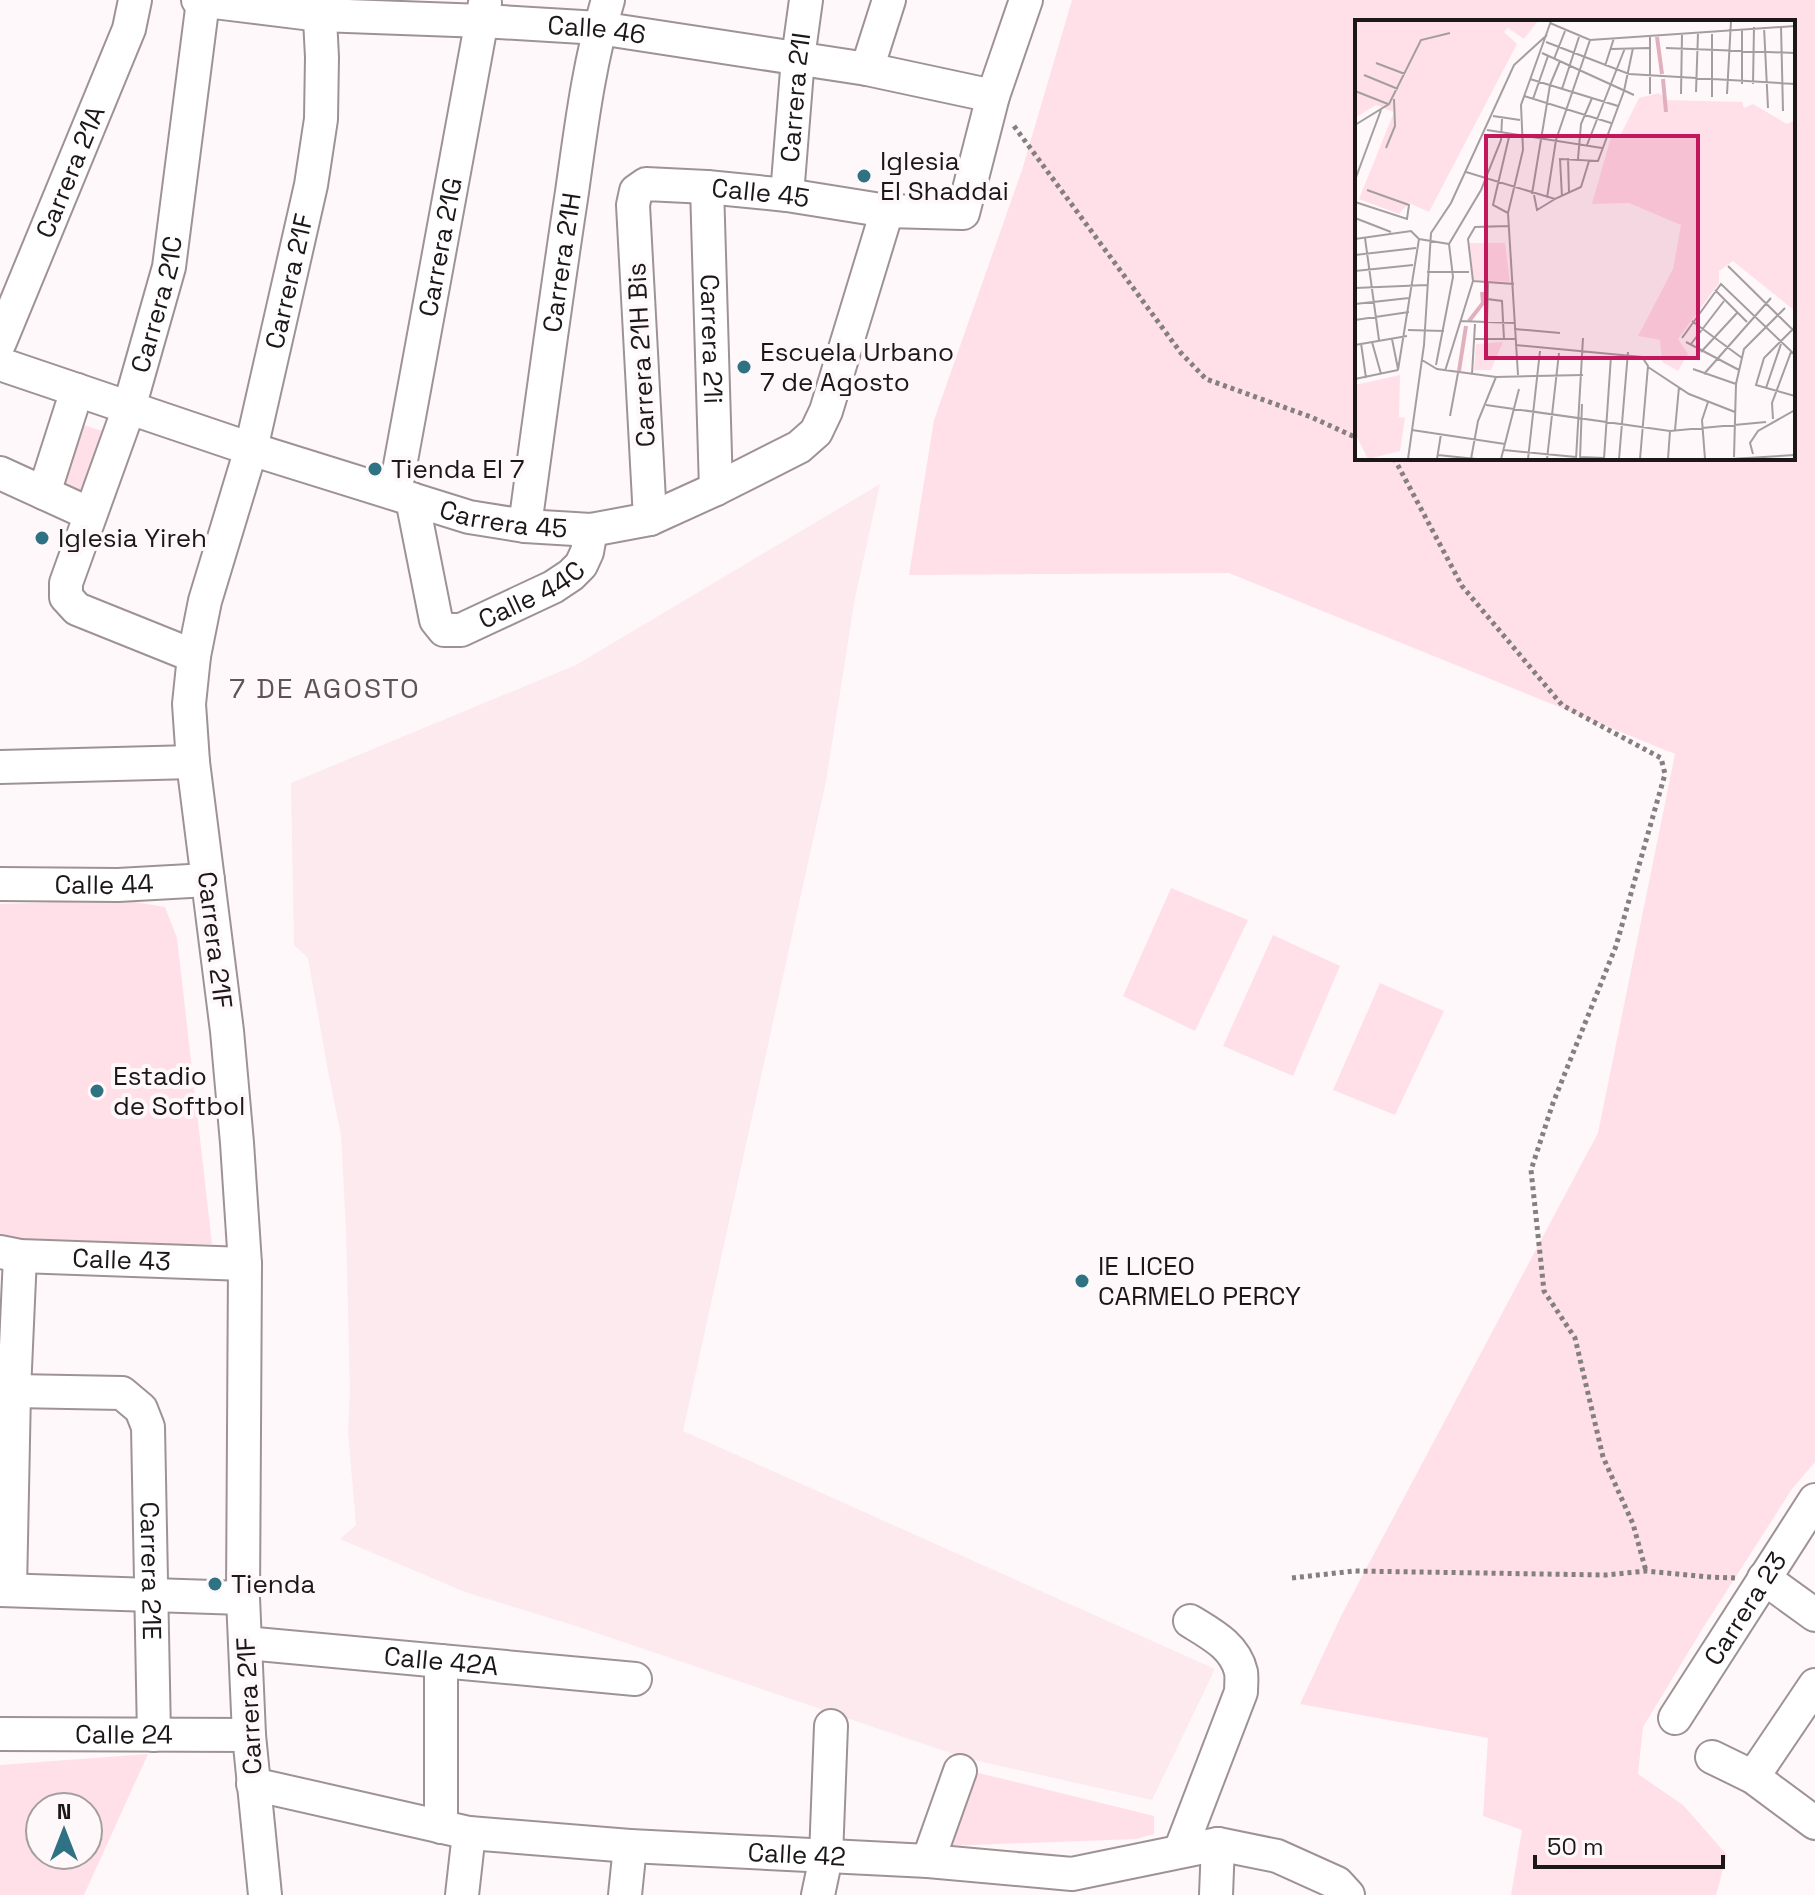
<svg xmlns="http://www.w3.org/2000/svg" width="1815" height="1895" font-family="'Space Grotesk',sans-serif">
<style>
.built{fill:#fceaef}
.green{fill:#ffe0e8;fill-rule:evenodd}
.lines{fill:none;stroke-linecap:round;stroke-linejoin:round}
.minor-casing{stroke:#9f9295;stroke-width:36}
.path{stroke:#847f81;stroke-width:5;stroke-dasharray:4 4;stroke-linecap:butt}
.minor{stroke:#fff;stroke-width:32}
.poi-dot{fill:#2f7284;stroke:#fef8fa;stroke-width:3}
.labels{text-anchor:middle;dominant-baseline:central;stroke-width:8;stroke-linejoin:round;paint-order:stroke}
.street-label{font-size:26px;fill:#1c1719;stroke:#fef8fa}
.poi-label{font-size:26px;fill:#1c1719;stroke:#fef8fa;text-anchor:start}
.neighbourhood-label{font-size:28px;letter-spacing:2px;fill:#5e5356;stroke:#fef8fa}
.inset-river{fill:none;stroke:#e0b1bd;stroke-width:4}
.inset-road{fill:none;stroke:#a49ea0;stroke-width:2}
.view{fill:#c2185b;fill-opacity:0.15;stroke:#c2185b;stroke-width:4}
.inset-edge{fill:none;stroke:#1c1719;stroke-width:4}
</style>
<rect width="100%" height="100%" fill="#fef8fa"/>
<!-- built -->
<path class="built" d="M880 484 855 598 826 781 683 1431 1215 1669 1152 1800 965 1758 573 1625 465 1592 340 1539 356 1525 348 1432 350 1391 346 1230 341 1135 328 1071 308 958 294 945 291 783 576 665Z"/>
<!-- green -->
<path class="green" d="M1072 0H1815V1462L1792 1489 1703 1628 1643 1727 1638 1774 1683 1805 1727 1855 1716 1895H1511L1522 1830 1483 1816 1488 1738 1300 1704 1342 1614 1598 1133 1675 754 1229 573 909 575 934 420 1022 170ZM1357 22H1793V458H1357Z
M76 423 110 433 80 507 52 496Z
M1171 888 1248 920 1195 1031 1123 996Z
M123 900 165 907 177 938 212 1244 12 1249 0 1247V904Z
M1273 935 1340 966 1293 1076 1223 1046Z
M1380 983 1444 1011 1395 1115 1333 1090Z
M148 1754 84 1895H0V1765ZM40 1807H88V1855H40Z
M975 1772 1154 1816V1834L1136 1839 945 1846Z"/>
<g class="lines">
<defs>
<g id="minor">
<path id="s1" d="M198 0 320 15 483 21 599 28 867 69 993 96"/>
<path d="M867 69 889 0"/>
<path id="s2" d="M707 187 716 489"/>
<path id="s3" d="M787 195 798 58 806 0"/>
<path id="s4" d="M0 342 129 29 135 0"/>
<path id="s5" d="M0 364 251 449 469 517 525 526 591 530 650 519 716 489 799 447 816 432 826 411 887 211"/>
<path d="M0 473 90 514"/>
<path d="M44 493 77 390"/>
<path id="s6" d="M395 493 485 3"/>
<path id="s7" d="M412 499 436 620 444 630H461L553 587 571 575 581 565 587 552 591 530"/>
<path id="s8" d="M650 519 633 205 636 191 646 184 707 187 787 195 887 211 963 213 993 96 1026 0"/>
<path id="s9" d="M525 526C540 415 555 303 572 192 581 128 589 62 608 0"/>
<path id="s10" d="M194 656 77 609 66 597V583L129 408 169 267 203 1"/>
<path d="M0 767 193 762"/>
<path id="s11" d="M0 884 118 885 208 880"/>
<path id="s12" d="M0 1252 20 1256 245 1264"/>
<path id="s13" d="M14 1391 122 1393 141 1409 148 1427 154 1735"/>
<path d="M1764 1578 1815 1615"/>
<path d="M0 1590 243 1598"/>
<path d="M10 1590 14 1391 20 1256"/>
<path id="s14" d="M246 1643 635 1679"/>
<path d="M441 1661V1827"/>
<path id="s15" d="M1675 1718 1815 1500"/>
<path id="s16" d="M0 1734 249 1735"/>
<path d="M1712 1757 1753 1777 1815 1823"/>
<path d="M1753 1777 1815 1685"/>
<path id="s17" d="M253 1784 469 1833 630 1846 928 1861 1072 1874 1218 1844 1277 1856 1337 1883 1348 1895"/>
<path d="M1180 1851 1241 1692C1241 1686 1242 1678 1241 1672 1235 1646 1211 1634 1190 1621"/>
<path d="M928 1861 960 1771"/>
<path id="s18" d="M265 1895 249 1735 243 1598 245 1264 237 1143 227 1031 193 762 189 704 194 656 205 601 251 449 311 185 321 119 322 57 319 0"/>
<path d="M462 1895 469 1833"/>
<path d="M625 1895 630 1846"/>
<path d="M818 1895 826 1857 831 1726"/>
<path d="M1216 1895 1218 1844"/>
</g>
</defs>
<!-- minor casing -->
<use href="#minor" class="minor-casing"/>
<!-- path -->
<path class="path" d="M1014 126 1181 353 1206 379 1311 417 1357 438
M1394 458 1462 586 1562 705 1661 758 1665 774 1616 946 1553 1103 1531 1170 1544 1291 1575 1338 1603 1457 1633 1524 1646 1571
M1292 1578 1354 1571 1606 1575 1646 1571 1709 1577 1735 1578"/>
<!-- minor -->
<use href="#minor" class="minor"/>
</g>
<!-- markers -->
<g class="poi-dot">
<circle cx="864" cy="176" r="8"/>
<circle cx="744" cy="367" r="8"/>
<circle cx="375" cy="469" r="8"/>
<circle cx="42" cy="538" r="8"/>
<circle cx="97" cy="1091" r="8"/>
<circle cx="1082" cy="1281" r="8"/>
<circle cx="215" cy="1584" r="8"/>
</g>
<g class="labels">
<!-- street labels -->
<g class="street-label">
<text stroke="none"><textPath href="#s1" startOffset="400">Calle 46</textPath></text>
<text stroke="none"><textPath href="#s3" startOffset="98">Carrera 21I</textPath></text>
<text stroke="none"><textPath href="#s4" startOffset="184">Carrera 21A</textPath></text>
<text stroke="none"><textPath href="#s8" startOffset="456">Calle 45</textPath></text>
<text stroke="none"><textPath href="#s6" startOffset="250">Carrera 21G</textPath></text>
<text stroke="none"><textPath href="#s9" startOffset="266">Carrera 21H</textPath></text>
<text stroke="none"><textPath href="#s18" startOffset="1630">Carrera 21F</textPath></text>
<text stroke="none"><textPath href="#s10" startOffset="450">Carrera 21C</textPath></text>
<text stroke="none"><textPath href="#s2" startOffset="152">Carrera 21i</textPath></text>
<text transform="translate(641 355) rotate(-93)">Carrera 21H Bis</text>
<text stroke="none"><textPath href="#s5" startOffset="528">Carrera 45</textPath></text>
<text stroke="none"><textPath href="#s7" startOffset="232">Calle 44C</textPath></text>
<text stroke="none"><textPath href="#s11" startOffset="104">Calle 44</textPath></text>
<text transform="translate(215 940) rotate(83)">Carrera 21F</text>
<text stroke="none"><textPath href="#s12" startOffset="122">Calle 43</textPath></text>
<text stroke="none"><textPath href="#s13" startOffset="296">Carrera 21E</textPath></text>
<text stroke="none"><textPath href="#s15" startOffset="130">Carrera 23</textPath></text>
<text stroke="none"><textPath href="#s14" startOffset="196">Calle 42A</textPath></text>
<text transform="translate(249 1706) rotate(-93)">Carrera 21F</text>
<text stroke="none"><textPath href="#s16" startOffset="124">Calle 24</textPath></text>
<text stroke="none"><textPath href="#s17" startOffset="550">Calle 42</textPath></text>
</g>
<!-- poi labels -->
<g class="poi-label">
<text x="880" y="161">Iglesia<tspan x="880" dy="30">El Shaddai</tspan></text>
<text x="760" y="352">Escuela Urbano<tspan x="760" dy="30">7 de Agosto</tspan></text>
<text x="391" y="469">Tienda El 7</text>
<text x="58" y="538">Iglesia Yireh</text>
<text x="113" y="1076">Estadio<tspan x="113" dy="30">de Softbol</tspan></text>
<text x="1098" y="1266">IE LICEO<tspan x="1098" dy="30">CARMELO PERCY</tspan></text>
<text x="231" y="1584">Tienda</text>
</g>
<!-- neighbourhood labels -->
<g class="neighbourhood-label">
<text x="325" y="688">7 DE AGOSTO</text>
</g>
</g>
<!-- overview -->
<g transform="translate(1355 20)">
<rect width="440" height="440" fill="#fef8fa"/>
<path d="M0 1H183L169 19 153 8 149 12 162 24 74 192 54 183 44 194 4 179 39 92 21 85 0 98ZM304 73 312 80 387 82 389 88 398 84 432 104 440 100V291L378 241 364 251V263L323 319 333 334 323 351 307 342 305 320 283 316 318 249 326 205 274 183 237 184 256 117 265 116 284 78ZM114 223H150L155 262 117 260ZM148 322 136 350H119L121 324ZM45 355 44 397 50 398 45 431 13 439 0 413V365Z" fill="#ffe0e8"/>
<path class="inset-river" d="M302 17 307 54M308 59 311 92M114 301 128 283 127 272M104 351 111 306"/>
<path class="inset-road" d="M195 3 235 20 440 6M426 6 428 91M409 7 413 88M295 16V74M191 22 274 54 440 64M311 28 440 33M256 29 294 28M187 33 279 75M199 39 210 11M21 43 50 54M250 46 259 18M9 55 43 69M175 59 263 86M387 64V9M398 64 399 7M207 69 224 17M0 71 33 84M341 72 343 13M326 74 327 14M372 74 376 1M169 76 256 103M357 77V14M178 79 193 36M138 96 165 100M0 105 34 84 66 20 95 13M132 110 247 128M232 125 270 28M31 128 40 106 39 79M213 138 214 173M223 139 226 104 237 78M111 152 200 179 226 167 234 141M0 160 26 90M177 174 195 65 205 41M179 175 182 190 200 179M207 177 205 139 243 141 269 71 278 28M192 178 201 120 235 20M0 182 52 199 54 185 12 170M153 193 138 185 154 117M0 198 36 212M10 218 24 320M0 219 56 211 64 219 94 224M0 235 61 228M373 246 440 312M0 251 58 245M72 252H114M118 261 159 264M0 268 72 265M360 270 392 302M132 279 147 281 149 319M0 284 54 278M0 300 54 292M105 301 159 303M337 301 387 338M132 302 133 263M440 307 409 338 401 365 440 376M159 309 205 313M53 310 89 311M327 318 366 264 440 335M37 319 43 349M120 319H160M17 322 26 354M331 322 384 350M6 323 11 358M336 324 369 281M0 325 52 316M160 325 287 337 293 346 285 439M346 332 382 293M67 340 82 349 141 357 228 355M81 345 98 257 94 224 126 170 146 120 147 99M293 347 334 374 380 392M338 349 381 364M43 350 64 219M90 351 118 261 113 219 120 207 153 206M117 354 120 304M349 354 416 278M163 355 153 193 168 130 166 85 196 1M0 359 43 350M411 368 426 324M131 385 315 411 411 402M95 396 103 353M418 399 417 383 436 332M57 410 150 424M320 410 324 367M149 430 221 437M398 434 395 423 403 411 440 390M83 435 121 439M225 437 249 438M379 437 381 364 389 329 430 288M53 439 69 325 76 213 96 183 159 45 192 15M82 439 86 414M116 439 123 401 141 357M146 439 164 369M173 439 185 331M192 439 204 333M221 439 228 318M225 439 227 384M249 439 256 336M264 439 273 332M313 439 315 411M350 439 347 400 353 382M376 439 440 435"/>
<path class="view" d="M131 116H343V338H131Z"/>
<rect width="440" height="440" class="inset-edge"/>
</g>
<!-- north arrow -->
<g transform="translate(64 1831)"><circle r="38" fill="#fef8fa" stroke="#a49ea0" stroke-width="2"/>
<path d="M0-6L14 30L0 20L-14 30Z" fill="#2f7284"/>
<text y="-12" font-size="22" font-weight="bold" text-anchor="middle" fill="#1c1719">N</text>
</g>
<!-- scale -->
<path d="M1535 1855v12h188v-12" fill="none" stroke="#1c1719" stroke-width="4"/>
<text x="1547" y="1855" font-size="24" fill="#1c1719" stroke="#fef8fa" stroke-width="6" paint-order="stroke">50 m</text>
</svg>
